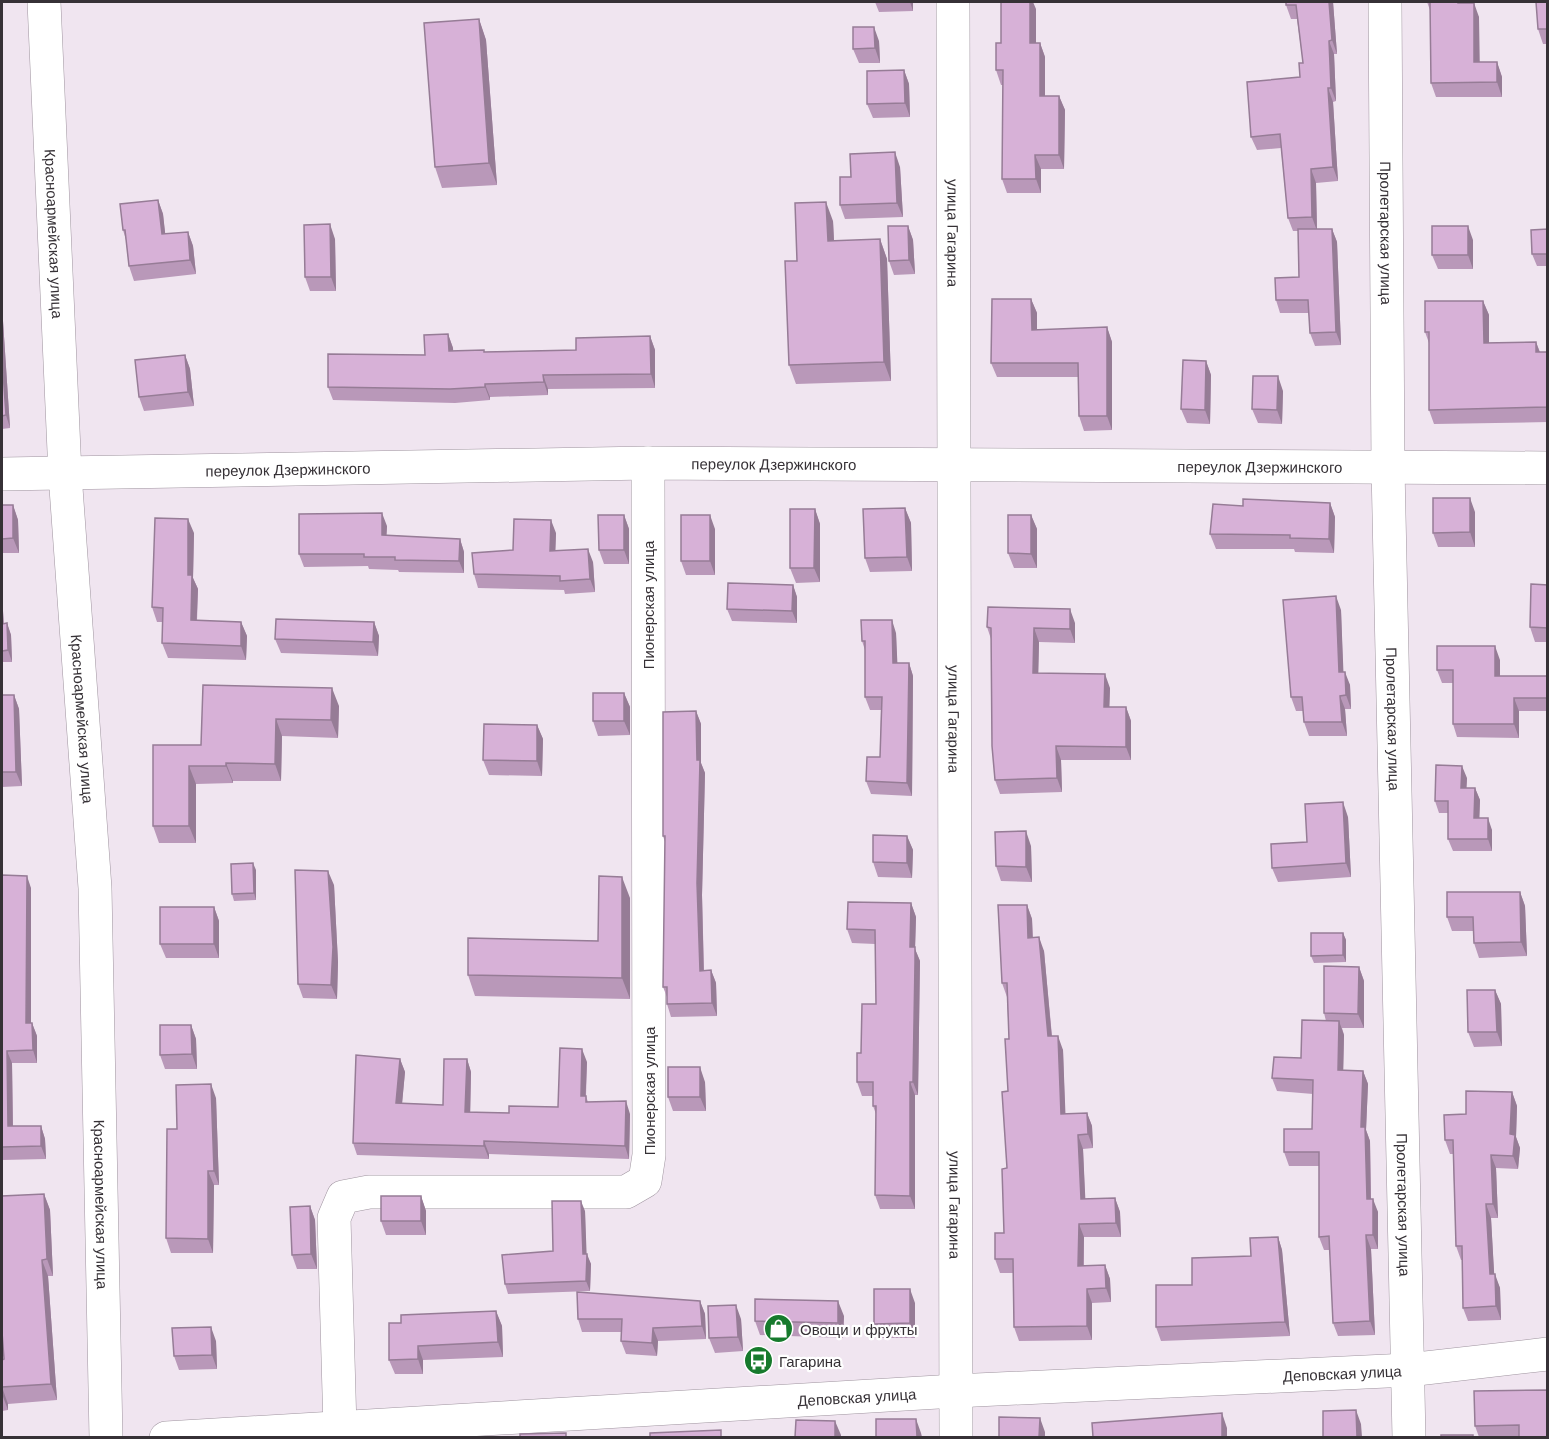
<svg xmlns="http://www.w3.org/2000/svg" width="1549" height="1439" font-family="Helvetica,sans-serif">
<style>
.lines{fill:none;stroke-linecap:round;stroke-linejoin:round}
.minor-casing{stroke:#9f949f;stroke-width:34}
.major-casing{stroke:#9f949f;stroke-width:34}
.minor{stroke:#fff;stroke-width:33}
.major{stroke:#fff;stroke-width:33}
.wall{fill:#b998b9}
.shaded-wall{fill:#967c96}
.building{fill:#d7b1d7;stroke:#967c96;stroke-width:1.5}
.labels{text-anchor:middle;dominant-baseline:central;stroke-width:4.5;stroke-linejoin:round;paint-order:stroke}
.street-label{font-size:15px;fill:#363136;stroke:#fff}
.poi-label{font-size:15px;fill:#363136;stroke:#fff;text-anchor:start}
</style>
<rect width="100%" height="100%" fill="#f0e5f0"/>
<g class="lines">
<defs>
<g id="minor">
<path id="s1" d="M44 2 65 474 95 888 106 1438"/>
<path id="s2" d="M953 2 956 1438"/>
<path id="s3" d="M1385 2 1388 468 1409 1438"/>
<path id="s4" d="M2 474 648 463 1548 468"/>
<path d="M340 1428 334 1218 343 1197 369 1192H626L645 1181 649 1155 648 463"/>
</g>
<g id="major">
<path id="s5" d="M166 1438 955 1391 1408 1370 1548 1354"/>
</g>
</defs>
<!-- minor casing -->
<use href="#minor" class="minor-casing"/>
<!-- major casing -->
<use href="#major" class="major-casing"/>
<!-- minor -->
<use href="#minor" class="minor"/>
<!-- major -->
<use href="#major" class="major"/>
</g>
<!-- wall -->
<path class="wall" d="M875 2H913V11L879 12Z
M1286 2H1333L1337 54H1334L1336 101 1333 102 1338 181 1316 183 1317 229H1332L1337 242 1341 345 1315 346 1310 333 1309 313H1280L1276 300 1299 277 1298 231H1293L1288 218 1281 148 1257 150 1251 137 1300 77 1303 63 1297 19H1291L1286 5Z
M1427 2H1463V3L1479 17V62H1497L1502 77V97H1436L1431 83 1430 10Z
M1548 2V44H1543L1538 29Z
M1036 9V43H1040L1045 57V96H1059L1065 110 1064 169H1041V193H1007L1002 179 1003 85H1001L996 70 1001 43Z
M479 19 486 40 497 185 442 188 435 167Z
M879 41 880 63H859L853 49Z
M904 70 909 84 910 117 873 118 867 104Z
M900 167 903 217 845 219 840 205 851 177Z
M158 200 163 214 165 234 188 232 193 246 196 274 134 281 129 266 126 240 123 230Z
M833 221 834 241 880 239 887 259 891 381 796 384 789 365 797 261Z
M908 226 913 240 915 274 894 275 889 261Z
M1548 229V266H1537L1532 254Z
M335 239 336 291H310L305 277Z
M1473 240V269H1438L1432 255Z
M1031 299 1037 313V330L1107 327 1112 342V430L1084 431 1079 416 1078 377H997L991 363Z
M1483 301 1489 315V343L1536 342 1540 352H1548V422L1434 424 1429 410V343L1425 332Z
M2 318 3 321 10 428 2 429Z
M448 334 453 348V351L485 352 576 350 650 336 655 350V388L548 389V395L490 397V400L455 403 333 400 328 387 425 355Z
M185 355 190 369 194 406 144 411 139 397Z
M1206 361 1211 375 1210 424 1187 423 1181 409Z
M1283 391 1282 424 1258 423 1252 409Z
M1330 503 1335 517 1334 553 1295 552 1294 549H1216L1210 534 1243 506Z
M2 505H13L18 520 19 553H2Z
M905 508 911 523 912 571 870 572 865 558Z
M815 509 820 524V582L796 583 790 568Z
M1475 512V547H1438L1433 533Z
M624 515 629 529V564H604L599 550Z
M1031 515 1037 529V568H1014L1008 553Z
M387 526 386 535 460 539 464 552V573L399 572 398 570 369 569 368 566 304 567 299 554Z
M715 529V575H686L681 561Z
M194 533 193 578 198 589 197 621 241 622 247 636 246 660 168 658 162 643 163 622H157L152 607Z
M556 533 555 551 593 562 595 592 565 594 564 590 478 588 474 574 513 550Z
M793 585 797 597V623L732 621 727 609Z
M1548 585V642H1535L1530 627Z
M2 606 3 611 4 624 7 623 11 635 12 662H2Z
M1341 610 1343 672 1350 685 1351 709H1345L1347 736H1309L1304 722V711H1296L1291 697Z
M374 622 379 636 378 656 281 653 275 639Z
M1075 623V643L1039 642 1038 673 1110 688 1109 707H1126L1131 721V760H1061L1062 792 1000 794 995 780 991 639 987 627Z
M896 633 897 663H909L913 676 912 796 871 794 866 781 880 757 881 710H870L865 697V650L862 641Z
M1500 660V676H1548V711H1519V738L1457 737 1453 724V683H1442L1437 670Z
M203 685 339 706 338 738 282 736 281 781H233V783L196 784V843H159L153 826 201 745Z
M624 693 630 707V735L598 736 593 721Z
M2 695H14L19 709 22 786 2 787Z
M696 711 701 724V763L705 773 702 895 704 970H711L716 983 717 1016 671 1017 667 1004V997L663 987 665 842 663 836Z
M537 725 543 739 542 776 489 775 483 760Z
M1467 778 1466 788H1475L1480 800 1479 818 1492 830V851H1453L1448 839V813H1439L1435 801Z
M1348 817 1351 877 1278 882 1272 868 1307 842Z
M907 836 913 850 912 878 878 877 873 862Z
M1031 846 1032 882 1001 881 996 866Z
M256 870V900L234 901 232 894Z
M2 875 31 888V1023H32L37 1036V1063H12L13 1126H41L45 1139 46 1159 2 1160Z
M334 885 338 962 337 999 303 998 298 984Z
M1520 892 1525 906 1527 956 1479 958 1474 943 1473 931H1452L1447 917Z
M630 898V999L475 996 468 975 598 941Z
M911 903 916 917 915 949 920 961 918 1095H915V1209H880L875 1195 876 1114 873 1106V1096H862L857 1082 861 1053 876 1004 875 944 852 943 847 929Z
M1027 905 1032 919 1033 937 1044 951 1052 1036 1063 1050 1065 1114 1087 1113 1092 1126 1093 1148 1083 1149 1085 1199 1115 1198 1120 1212 1121 1237H1084V1266L1105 1265 1110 1279 1111 1302 1092 1303V1340L1019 1341 1014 1327 1013 1273H1000L995 1259 1004 1233 1007 1168 1009 1039 1007 997 1002 983Z
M214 907 219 921V958H166L160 944Z
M1343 933 1346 940V962L1314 963 1311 956Z
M1359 967 1364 981V1028H1342L1344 1035 1343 1070 1363 1071 1368 1084 1366 1130 1370 1141 1371 1199 1378 1212V1249H1371L1375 1335 1338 1336 1333 1323 1330 1250H1324L1319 1237V1166H1289L1284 1152 1312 1129 1313 1094 1277 1091 1272 1078 1301 1058 1326 1021 1324 1013Z
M1495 990 1501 1004 1502 1046 1474 1047 1468 1032Z
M191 1025 196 1039 197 1069H165L160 1055Z
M400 1059 405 1072 402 1103 443 1105 467 1059 471 1072 470 1112 509 1113 558 1107 587 1062 586 1096 588 1102 630 1114 629 1159 489 1154V1159L357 1155 353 1143Z
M705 1082 706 1111H673L668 1097Z
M1512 1092 1517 1106 1516 1137 1520 1148 1518 1169 1496 1168 1498 1218H1491L1494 1274 1500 1288 1501 1320 1468 1321 1463 1308 1462 1260H1461L1456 1246 1453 1154H1450L1445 1140 1466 1114Z
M216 1098 219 1185H214L213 1253H171L166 1238Z
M44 1194 50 1210 53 1276H48L57 1400 8 1404V1410L2 1411V1360L4 1359Z
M421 1196 426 1211V1235H386L381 1221Z
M310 1206 315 1220 317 1269H297L292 1255Z
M585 1211 586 1254 591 1264 590 1291 508 1294 505 1284 553 1251Z
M1278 1237 1282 1250 1290 1336 1161 1341 1156 1327 1192 1285 1251 1256Z
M700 1301 705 1314 706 1339 658 1341 657 1356 626 1354 621 1341 622 1332H582L578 1319Z
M915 1303V1338H880L874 1324Z
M496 1311 502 1326 503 1357 423 1360V1374H395L389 1360 401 1323Z
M844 1316 843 1338 760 1335 755 1321Z
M741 1319 743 1351 715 1353 709 1338Z
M216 1341 217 1369 179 1370 174 1356Z
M1548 1390V1437H1479L1475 1426Z"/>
<!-- shaded-wall -->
<path class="shaded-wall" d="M910 2H913V11Z
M1030 2H1033L1036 9V57L1030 43Z
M1329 2H1333L1337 54 1332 40Z
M1474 3 1479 17 1480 77 1474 62Z
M479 19 486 40 497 185 489 163Z
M874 27 879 41 880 63 875 48Z
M1329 41 1334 54 1336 101 1331 88Z
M1040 43 1045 57V110L1040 96Z
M1497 62 1502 77V97L1497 82Z
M904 70 909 84 910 117 905 103Z
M1328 88 1333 102 1338 181 1333 167Z
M1059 96 1065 110 1064 169 1059 155Z
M895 152 900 167 903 217 897 203Z
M1035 155 1041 169V193L1036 179Z
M1311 169 1316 183 1317 231 1312 217Z
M158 200 163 214 167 249 162 234Z
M826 202 833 221 835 261 828 241Z
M330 224 335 239 336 291 331 277Z
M908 226 913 240 915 274 909 260Z
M1468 226 1473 240V269L1468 255Z
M1332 229 1337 242 1341 345 1336 332Z
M188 232 193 246 196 274 190 260Z
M880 239 887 259 891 381 884 362Z
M1031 299 1037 313V344L1032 330Z
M1483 301 1489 315V357L1484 343Z
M2 318 3 321 10 428 6 415 2 358Z
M1107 327 1112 342V430L1107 416Z
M448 334 453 348 454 364 449 351Z
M650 336 655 350V388L651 374Z
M1536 342 1541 356 1536 352Z
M185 355 190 369 194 406 188 392Z
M1206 361 1211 375 1210 424 1205 410Z
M543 375 548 389V395L544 382Z
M1278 376 1283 391 1282 424 1277 410Z
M485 384 490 397V400L485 387Z
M1470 498 1475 512V547L1470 532Z
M1330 503 1335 517 1334 553 1329 539Z
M13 505 18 520 19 553 13 538Z
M905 508 911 523 912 571 907 557Z
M815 509 820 524V582L814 568Z
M382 513 387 526 386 548 382 535Z
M624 515 629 529V564L624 550Z
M710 515 715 529V575L710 561Z
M1031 515 1037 529V568L1031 554Z
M188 519 194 533 193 578 198 589 196 635 191 620 188 575Z
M551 520 556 533 555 564 550 551Z
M460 539 464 552V573L459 561Z
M588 549 593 562 595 592 590 579Z
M793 585 797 597V623L792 611Z
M1336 596 1341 610 1344 686 1339 672Z
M2 606 3 611 4 635 2 628Z
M1070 609 1075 623V643L1070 629Z
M892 620 896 633 898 676 893 663Z
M241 622 247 636 246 660 241 646Z
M374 622 379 636 378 656 373 642Z
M7 623 11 635 12 662 8 650Z
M1034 628 1039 642 1038 687 1033 673Z
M1495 646 1500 660V689L1495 676Z
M909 663 913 676 912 796 907 783Z
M1345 672 1350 685 1351 709 1346 695Z
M1105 674 1110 688 1109 720 1104 707Z
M332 688 339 706 338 738 331 720Z
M624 693 630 707V735L624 721Z
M14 695 19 709 22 786 16 772Z
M1340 696 1345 709 1347 736 1342 722Z
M1514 698 1519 711V738L1514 724Z
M1126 707 1131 721V760L1126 747Z
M696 711 701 724V763L705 773 702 895 704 983 700 971 697 883Z
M276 719 282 736 281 781 275 764Z
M537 725 543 739 542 776 537 761Z
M1056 746 1061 760 1062 792 1057 778Z
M226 763 233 781V783L226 766Z
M189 766 196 784V843L189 826Z
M1462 766 1467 778 1466 800 1461 788Z
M1475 788 1480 800 1479 830 1474 818Z
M1343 802 1348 817 1351 877 1346 863Z
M1488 818 1492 830V851L1488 839Z
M1026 831 1031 846 1032 882 1026 867Z
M907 836 913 850 912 878 907 863Z
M253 863 256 870V900L254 893Z
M328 871 334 885 338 962 337 999 331 985Z
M27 876 31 888V1036L26 1023Z
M622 877 630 898V999L622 978Z
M1520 892 1525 906 1527 956 1521 942Z
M911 903 916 917 915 949 920 961 918 1095 913 1082 910 947Z
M1027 905 1032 919 1033 952 1028 938Z
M214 907 219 921V958L214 944Z
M1343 933 1346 940V962L1343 955Z
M1039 937 1044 951 1053 1050 1048 1036Z
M1359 967 1364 981V1028L1358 1014Z
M711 970 716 983 717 1016 712 1003Z
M1495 990 1501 1004 1502 1046 1497 1032Z
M1339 1021 1344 1035 1343 1083 1338 1070Z
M32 1023 37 1036V1063L33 1050Z
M191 1025 196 1039 197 1069 192 1054Z
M1058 1036 1063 1050 1066 1128 1061 1114Z
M582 1049 587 1062 585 1109 581 1096Z
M7 1051 12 1063 13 1139 8 1126Z
M400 1059 405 1072 401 1115 396 1103Z
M467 1059 471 1072 470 1124 465 1112Z
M700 1067 705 1082 706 1111 700 1097Z
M1363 1071 1368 1084 1366 1130 1370 1141 1371 1212 1367 1199 1361 1127Z
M910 1082 915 1095V1209L910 1196Z
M211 1084 216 1098 219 1185 214 1171Z
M1512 1092 1517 1106 1516 1137 1520 1148 1518 1169 1513 1156 1510 1134Z
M626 1101 630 1114 629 1159 625 1146Z
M1087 1113 1092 1126 1093 1148 1088 1134Z
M41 1126 45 1139 46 1159 41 1146Z
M1078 1135 1083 1149 1086 1213 1081 1199Z
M484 1141 489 1154V1159L484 1146Z
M1491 1155 1496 1168 1498 1218 1493 1204Z
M208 1171 214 1185 213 1253 208 1239Z
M44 1194 50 1210 53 1276 47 1259Z
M421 1196 426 1211V1235L421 1221Z
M1115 1198 1120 1212 1121 1237 1116 1223Z
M1373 1199 1378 1212V1249L1373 1235Z
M581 1201 585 1211 587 1264 583 1254Z
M1486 1204 1491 1218 1495 1288 1490 1274Z
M310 1206 315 1220 317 1269 311 1254Z
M1079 1224 1084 1237 1083 1280 1078 1266Z
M1366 1235 1371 1249 1375 1335 1370 1321Z
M1278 1237 1282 1250 1290 1336 1285 1322Z
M587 1254 591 1264 590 1291 586 1281Z
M42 1260 48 1276 57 1400 51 1384Z
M1105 1265 1110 1279 1111 1302 1106 1288Z
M1495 1274 1500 1288 1501 1320 1496 1306Z
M910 1289 915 1303V1338L910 1323Z
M1087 1289 1092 1303V1340L1087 1326Z
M700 1301 705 1314 706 1339 702 1326Z
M838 1301 844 1316 843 1338 838 1323Z
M736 1305 741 1319 743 1351 738 1337Z
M496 1311 502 1326 503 1357 498 1342Z
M211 1327 216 1341 217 1369 212 1355Z
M653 1328 658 1341 657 1356 652 1343Z
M418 1346 423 1360V1374L418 1359Z
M2 1387 8 1404V1410L2 1394Z
M1356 1410 1361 1424 1362 1437H1357Z
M1222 1413 1227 1428V1437H1222Z
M1040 1418 1045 1432V1437H1039Z
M916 1419 921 1433 922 1437H917Z
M835 1421 841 1435V1437H835Z"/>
<!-- building -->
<path class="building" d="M1001 2H1030V43H1040V96H1059V155H1035L1036 179H1002L1003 70H996V43H1001Z
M1286 2H1329L1332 40 1329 41 1331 88H1328L1333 167 1311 169 1312 217 1288 218 1280 134 1251 137 1247 82 1300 77 1299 63H1303L1296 5H1286Z
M1430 2H1458V3H1474V62H1497V82L1431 83Z
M1536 2H1548V29H1538Z
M479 19 489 163 435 167 424 23Z
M853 27H874L875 48 853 49Z
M904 70 905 103 867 104V71Z
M895 152 897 203 840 205V177H851L850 154Z
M158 200 162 234 188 232 190 260 129 266 125 230H123L120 204Z
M826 202 828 241 880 239 884 362 789 365 785 261H797L795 203Z
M330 224 331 277H305L304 225Z
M888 226H908L909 260 889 261Z
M1432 226H1468V255H1432Z
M1298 229H1332L1336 332 1310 333 1308 300H1276L1275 278 1299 277Z
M1548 229V254H1532L1531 230Z
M992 299H1031L1032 330 1107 327V416H1079L1078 363H991Z
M1425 301H1483L1484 343 1536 342V352H1548V407L1429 410V332H1425Z
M448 334 449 351 484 350V352L576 350V338L650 336 651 374 543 375 544 382 485 384V387L450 389 328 387V354L425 355 424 335Z
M185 355 188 392 139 397 135 360Z
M2 358 6 415 2 416Z
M1183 360 1206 361 1205 410 1181 409Z
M1253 376H1278L1277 410 1252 409Z
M1433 498H1470V532L1433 533Z
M1243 499 1330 503 1329 539 1290 538V535L1210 534 1213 504 1243 506Z
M2 505H13V538L2 539Z
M905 508 907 557 865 558 863 509Z
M790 509H815L814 568H790Z
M382 513V535L460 539 459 561 395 560V557H364V554H299V514Z
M598 515H624V550H599Z
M681 515H710V561H681Z
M1008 515H1031V554L1008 553Z
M155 518 188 519V575H192L191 620 241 622V646L162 643 163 608 152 607Z
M514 519 551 520 550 551 588 549 590 579 560 581V576L474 574 472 553 513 550Z
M728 583 793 585 792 611 727 609Z
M1531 584 1548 585V628L1530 627Z
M1336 596 1339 672H1345L1346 695 1340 696 1342 722H1304L1302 697H1291L1283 600Z
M988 607 1070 609V629L1034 628 1033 673 1105 674 1104 707H1126V747L1056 746 1057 778 995 780 992 746 991 628 987 627Z
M276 619 374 622 373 642 275 639Z
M861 620H892L893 663H909L907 783 866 781 867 757H880L882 697H865V641H862Z
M7 623 8 650 2 651V624Z
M1437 646H1495V676H1548V698H1514V724H1453V670H1437Z
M203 685 332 688 331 720 276 719 275 764 226 763V766H189V826H153V745H201Z
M593 693H624V721H593Z
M2 695H14L16 772H2Z
M696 711 697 760H700L697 883 700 971 711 970 712 1003 667 1004V987H663L665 836H663V712Z
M484 724 537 725V761L483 760Z
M1436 765 1462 766 1461 788H1475L1474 818H1488V839H1448V801H1435Z
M1343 802 1346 863 1272 868 1271 844 1307 842 1305 804Z
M1026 831V867L996 866 995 832Z
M873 835 907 836V863L873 862Z
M253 863 254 893 232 894 231 864Z
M295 870 328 871 333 947 331 985 298 984Z
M2 875 27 876 26 1023H32L33 1050 7 1051 8 1126H41V1146L2 1147Z
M599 876 622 877V978L468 975V938L598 941Z
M1447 892H1520L1521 942 1474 943 1473 917H1447Z
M848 902 911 903 910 947H915V963L913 1082H910V1196L875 1195 876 1106H873V1082H857V1053H861L862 1004H876L875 930 847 929Z
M998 905H1027L1028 938 1039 937 1048 1036H1058L1061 1114 1087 1113 1088 1134 1078 1135 1081 1199 1115 1198 1116 1223 1079 1224 1078 1266 1105 1265 1106 1288 1087 1289V1326L1014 1327 1013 1259H995V1233H1004L1002 1169 1007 1168 1002 1092 1008 1091 1005 1039H1009L1007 983H1002Z
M160 907H214V944H160Z
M1311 933H1343V955L1311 956Z
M1324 966 1359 967 1358 1014 1324 1013Z
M1467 990H1495L1497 1032H1468Z
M1302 1020 1339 1021 1338 1070 1363 1071 1361 1127H1365L1367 1199H1373V1235H1366L1370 1321 1333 1323 1329 1236 1319 1237V1152H1284V1129H1312L1313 1080 1272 1078 1274 1057 1301 1058Z
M160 1025H191L192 1054 160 1055Z
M560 1048 582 1049 581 1096H586V1102L626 1101 625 1146 484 1141V1146L353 1143 356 1055 400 1059 396 1103 443 1105 444 1059H467L465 1112 509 1113V1106L558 1107Z
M668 1067H700V1097H668Z
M211 1084 214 1171H208V1239L166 1238 167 1129H177L176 1085Z
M1466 1091 1512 1092 1510 1134 1515 1135 1513 1156 1491 1155 1493 1204H1486L1490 1274H1495L1496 1306 1463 1308 1462 1246H1456L1453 1140H1445L1444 1115 1466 1114Z
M44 1194 47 1259 42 1260 51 1384 2 1387V1394V1360L4 1359 2 1332V1196Z
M381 1196H421V1221H381Z
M552 1201H581L583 1254H587L586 1281 505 1284 502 1255 553 1251Z
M310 1206 311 1254 292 1255 290 1207Z
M1278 1237 1285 1322 1156 1327V1285H1192V1258L1251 1256 1250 1238Z
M874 1289H910V1323L874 1324Z
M577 1292 700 1301 702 1326 653 1328 652 1343 621 1341 622 1319H578Z
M755 1299 838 1301V1323L755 1321Z
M736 1305 738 1337 709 1338 708 1306Z
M496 1311 498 1342 418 1346V1359L389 1360V1323H401V1315Z
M211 1327 212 1355 174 1356 172 1328Z
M1548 1390V1437H1519V1425L1475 1426 1474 1391Z
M1356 1410 1357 1437H1323V1411Z
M1222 1413V1437H1093L1092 1423Z
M999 1417 1040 1418 1039 1437H999Z
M876 1419H916L917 1437H876Z
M796 1420 835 1421V1437H795Z
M721 1430V1437H650V1433Z
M566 1433V1437H520V1434Z
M1441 1435H1473V1437H1441Z"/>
<!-- icons -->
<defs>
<symbol id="shop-disc" viewBox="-11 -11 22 22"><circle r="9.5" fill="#177a2d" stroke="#fff"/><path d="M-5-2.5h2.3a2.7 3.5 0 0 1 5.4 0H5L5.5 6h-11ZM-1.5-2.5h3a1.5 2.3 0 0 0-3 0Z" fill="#fff"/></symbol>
<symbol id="bus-disc" viewBox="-11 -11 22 22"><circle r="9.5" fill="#177a2d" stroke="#fff"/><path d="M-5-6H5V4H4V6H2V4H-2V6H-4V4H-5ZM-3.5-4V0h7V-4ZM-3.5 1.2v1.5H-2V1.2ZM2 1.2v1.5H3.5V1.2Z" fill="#fff"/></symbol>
</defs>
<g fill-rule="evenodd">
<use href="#shop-disc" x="762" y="1312" width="33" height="33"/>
<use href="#bus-disc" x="742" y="1344" width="33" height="33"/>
</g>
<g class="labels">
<!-- street labels -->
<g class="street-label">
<text stroke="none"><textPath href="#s1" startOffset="232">Красноармейская улица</textPath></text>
<text stroke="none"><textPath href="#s2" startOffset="231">улица Гагарина</textPath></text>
<text stroke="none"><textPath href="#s3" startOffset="231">Пролетарская улица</textPath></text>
<text stroke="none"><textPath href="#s4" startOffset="772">переулок Дзержинского</textPath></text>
<text stroke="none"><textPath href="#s4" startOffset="1258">переулок Дзержинского</textPath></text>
<text stroke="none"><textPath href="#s4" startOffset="286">переулок Дзержинского</textPath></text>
<text transform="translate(648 605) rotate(-90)">Пионерская улица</text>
<text stroke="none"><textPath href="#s1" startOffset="718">Красноармейская улица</textPath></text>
<text stroke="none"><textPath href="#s2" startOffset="717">улица Гагарина</textPath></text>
<text stroke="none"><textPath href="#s3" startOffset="717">Пролетарская улица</textPath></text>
<text transform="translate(649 1091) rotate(-90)">Пионерская улица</text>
<text stroke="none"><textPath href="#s1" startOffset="1204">Красноармейская улица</textPath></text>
<text stroke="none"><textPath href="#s2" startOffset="1203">улица Гагарина</textPath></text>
<text stroke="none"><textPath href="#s3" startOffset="1203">Пролетарская улица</textPath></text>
<text stroke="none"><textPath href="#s5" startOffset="1178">Деповская улица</textPath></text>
<text stroke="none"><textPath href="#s5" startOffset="692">Деповская улица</textPath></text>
</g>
<!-- poi labels -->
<g class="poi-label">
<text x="800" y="1329">Овощи и фрукты</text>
<text x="779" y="1361">Гагарина</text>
</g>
</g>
<!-- border -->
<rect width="1549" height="1439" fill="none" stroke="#363136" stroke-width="6"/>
</svg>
